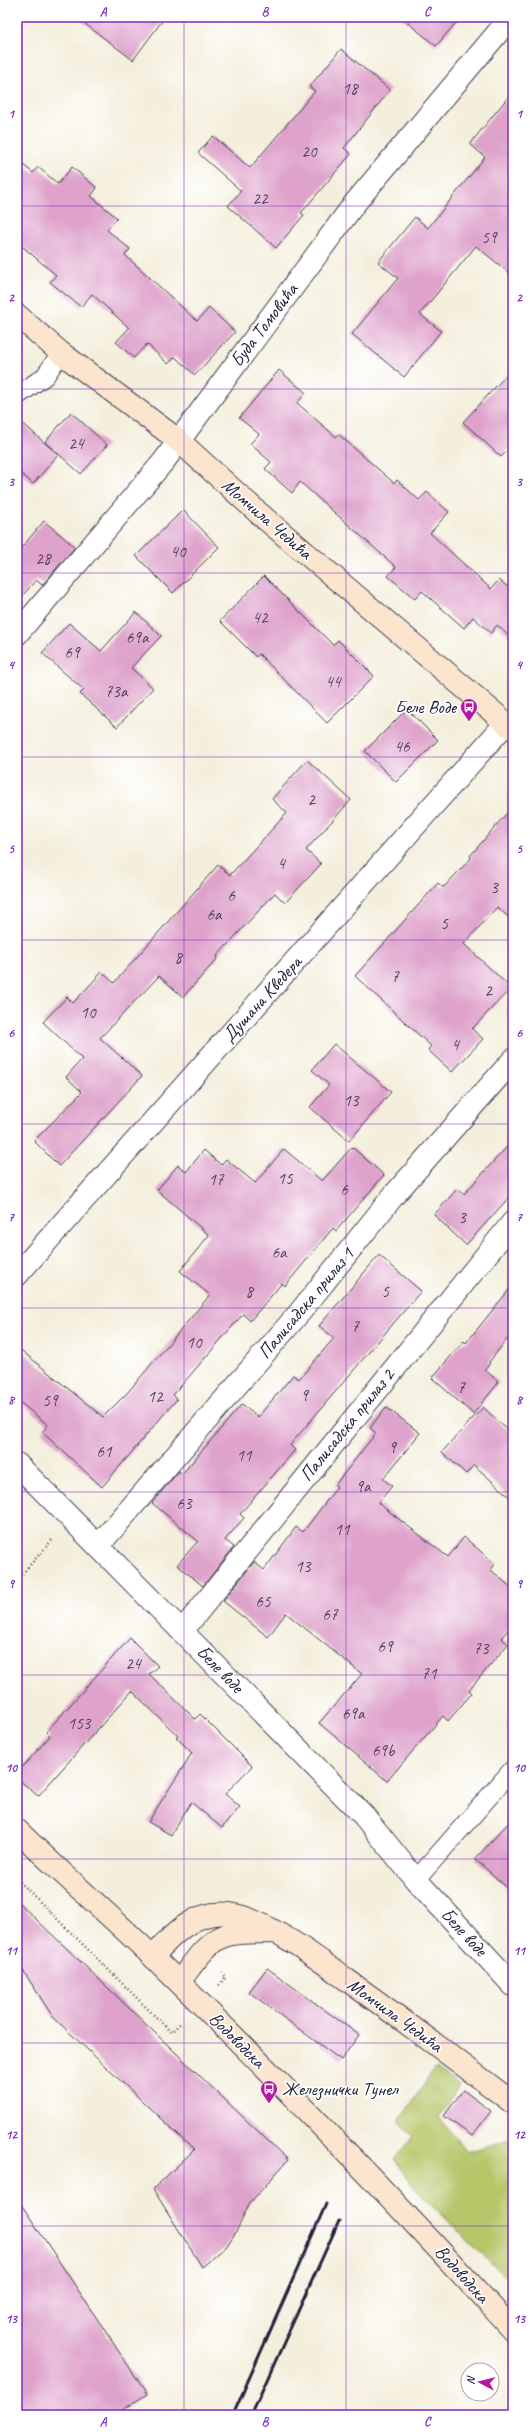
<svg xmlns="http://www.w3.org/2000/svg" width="530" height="2432" font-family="Caveat,sans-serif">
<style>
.green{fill:#b6c669;stroke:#6c7452}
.building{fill:#dea2cb}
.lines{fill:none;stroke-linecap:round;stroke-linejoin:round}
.lane-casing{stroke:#424153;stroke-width:20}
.street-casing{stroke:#424153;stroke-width:24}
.secondary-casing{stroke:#424153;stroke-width:24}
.path{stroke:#424153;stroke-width:2.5;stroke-dasharray:1 3;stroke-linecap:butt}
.lane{stroke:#fff;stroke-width:18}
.street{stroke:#fff;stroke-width:22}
.secondary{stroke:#fbe5cf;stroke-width:22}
.rail{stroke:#22223b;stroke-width:3}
.grid{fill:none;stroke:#7b2cbf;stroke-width:1;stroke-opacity:0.55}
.labels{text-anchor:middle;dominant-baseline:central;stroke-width:3.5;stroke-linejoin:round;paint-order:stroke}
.number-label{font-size:17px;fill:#51425f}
.street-label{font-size:19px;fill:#22223b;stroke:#fff}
.poi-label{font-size:19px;fill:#22223b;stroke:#fff;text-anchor:end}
.neatline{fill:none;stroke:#7b2cbf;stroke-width:1.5}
.grid-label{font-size:13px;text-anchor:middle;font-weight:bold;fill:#7b2cbf}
</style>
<rect width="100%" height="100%" fill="#fff"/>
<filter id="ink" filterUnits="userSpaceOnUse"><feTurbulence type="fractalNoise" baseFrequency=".025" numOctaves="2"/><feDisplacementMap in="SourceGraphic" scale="8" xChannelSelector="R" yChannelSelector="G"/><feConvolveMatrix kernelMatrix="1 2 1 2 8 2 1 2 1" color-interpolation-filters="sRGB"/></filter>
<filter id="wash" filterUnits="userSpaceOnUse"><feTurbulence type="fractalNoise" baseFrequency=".012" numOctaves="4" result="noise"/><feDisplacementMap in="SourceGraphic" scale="16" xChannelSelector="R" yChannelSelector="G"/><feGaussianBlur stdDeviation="0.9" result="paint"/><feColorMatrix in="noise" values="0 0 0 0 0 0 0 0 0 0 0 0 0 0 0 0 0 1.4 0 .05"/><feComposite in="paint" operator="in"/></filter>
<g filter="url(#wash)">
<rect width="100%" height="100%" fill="#f4efdd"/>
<!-- green -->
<path class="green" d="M435 2069 459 2085 439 2118 467 2152 513 2138V2285L409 2182 395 2160 413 2136 399 2121Z"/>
<g id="blocks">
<!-- building -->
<path class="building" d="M76 17H165L133 60Z
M401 17H461L436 46Z
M341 49 390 90 344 148 351 154 301 213 304 215 276 248 228 206 241 191 198 153 213 136 250 168 315 91 309 87Z
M513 91V276L476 246 420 314 441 331 404 377 352 334 398 278 378 262 415 217 428 228 485 157 470 144Z
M17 160 33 173 38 167 58 184 72 167 97 188 91 196 117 218 107 230 130 249 125 255 197 321 209 308 235 332 195 375 175 357 168 364 147 344 134 358 116 342 129 328 92 294 81 307 50 282 56 275 17 242Z
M513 368V445L501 457 463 422Z
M279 370 306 393 297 403 336 437 338 434 394 483 397 480 419 500 427 492 449 512 430 533 491 589 499 580 513 591V640L497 625 491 633 473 617 464 628 422 591 415 599 388 576 396 567 300 482 292 493 265 469 271 462 250 444 259 434 239 418Z
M71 412 107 445 81 474 45 442Z
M17 418 58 455 33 484 17 470Z
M183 510 219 547 173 593 136 556Z
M44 521 75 547 42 585 36 580 17 602V553Z
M264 576 333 645 338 640 374 676 327 723 259 654 256 657 220 621Z
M136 612 161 636 131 668 153 688 117 727 80 694 84 690 42 653 69 623 101 651Z
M407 709 438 740 396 782 365 751Z
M307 760 351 800 306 850 321 864 285 903 275 893 217 956 218 958 183 997 159 976 100 1038 142 1076 59 1166 34 1141 82 1092 66 1077 82 1059 43 1022 67 997 73 1003 102 972 114 983 218 865 230 875 287 813 272 799Z
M513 806V921L497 907 464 944 511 988 472 1029 483 1039 452 1072 428 1050 431 1046 355 976 438 883 442 887 445 886 471 858 470 856Z
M334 1044 391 1092 349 1141 310 1107 329 1085 312 1070Z
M513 1140V1193L466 1245 434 1215 457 1189 464 1194Z
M352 1147 384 1175 336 1231 333 1228 285 1286 282 1283 250 1321 243 1314 173 1395 177 1399 102 1487 42 1432 48 1425 17 1400V1347L103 1417 128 1392 210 1295 180 1271 209 1235 157 1190 178 1165 186 1172 204 1150 221 1165 226 1159 255 1183 284 1149 322 1181Z
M379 1255 421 1291 290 1445 295 1450 240 1514 244 1518 225 1540 234 1547 203 1586 177 1565 198 1541 152 1503 179 1471 182 1474 242 1404 258 1417 293 1375 299 1379 334 1338 319 1326Z
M513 1285V1332L489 1362 490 1363 485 1370 499 1382 473 1414 432 1378 464 1341 466 1343Z
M386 1407 420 1433 383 1479 392 1486 378 1503 448 1557 464 1537 495 1564 491 1570 513 1589V1624L501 1638 508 1644 469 1690 472 1693 448 1721 443 1716 387 1781 319 1723 362 1674 286 1613 268 1637 223 1601 254 1562 264 1570 296 1527 303 1532 337 1487 335 1485 376 1433 370 1428Z
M483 1407 513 1435V1500L474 1465 466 1474 442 1452Z
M130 1638 158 1666 149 1674 195 1719 200 1714 252 1766 225 1794 240 1807 222 1828 191 1802 171 1835 148 1822 192 1753 176 1737 178 1736 132 1691 38 1796 17 1778V1773L50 1736 46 1732Z
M513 1818V1893L475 1859Z
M17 1901 288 2160 249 2204 236 2232 226 2247 202 2267 153 2189 194 2150 53 2017 17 1961Z
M267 1968 359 2035 341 2060 249 1992Z
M463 2090 491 2111 472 2136 444 2116Z
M17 2198 147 2394 115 2415H17Z"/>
</g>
</g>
<g filter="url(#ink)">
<use href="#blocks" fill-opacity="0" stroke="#424153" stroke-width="1"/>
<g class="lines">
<defs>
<path id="lane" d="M17 396 45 376 61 353
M416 1880 513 1769"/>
<path id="street" d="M17 634 164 461 355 203 511 17
M17 1275 506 723
M17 1464 364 1816 416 1880 513 1985
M98 1546 300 1312 394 1195 513 1060
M183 1630 513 1222"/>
<path id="secondary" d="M17 315 61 353 178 440 262 516 513 729
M17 1830C62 1874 109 1914 154 1958 278 2078 397 2203 513 2330
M153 1956C173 1934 195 1910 229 1914 264 1918 317 1958 347 1980 403 2020 458 2061 513 2103
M179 1982C191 1967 205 1943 224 1936 239 1931 258 1933 274 1932"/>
</defs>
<!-- lane casing -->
<use href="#lane" class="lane-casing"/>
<!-- street casing -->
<use href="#street" class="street-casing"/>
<!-- secondary casing -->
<use href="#secondary" class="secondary-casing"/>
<!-- path -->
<path class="path" d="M17 1580 52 1540
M17 1879 171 2032 182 2022
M219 1985 226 1977 222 1973"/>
<!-- lane -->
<use href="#lane" class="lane"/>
<!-- street -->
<use href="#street" class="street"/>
<!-- secondary -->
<use href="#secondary" class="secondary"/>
<!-- rail -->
<path class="rail" d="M233 2415 326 2204
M251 2415 339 2221"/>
</g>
</g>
<!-- grid -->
<path class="grid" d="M184 17V2415M346 17V2415M17 206H513M17 389H513M17 573H513M17 757H513M17 940H513M17 1124H513M17 1308H513M17 1492H513M17 1675H513M17 1859H513M17 2043H513M17 2226H513"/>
<!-- icons -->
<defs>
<symbol id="bus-pin" viewBox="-11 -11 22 30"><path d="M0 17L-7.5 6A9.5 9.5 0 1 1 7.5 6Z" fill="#b5179e" stroke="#fff"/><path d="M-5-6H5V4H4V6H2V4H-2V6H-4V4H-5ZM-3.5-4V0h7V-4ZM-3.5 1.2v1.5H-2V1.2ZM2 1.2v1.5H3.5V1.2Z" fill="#fff"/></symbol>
</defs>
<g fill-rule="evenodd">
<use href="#bus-pin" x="459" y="697" width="20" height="27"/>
<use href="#bus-pin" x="259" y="2079" width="20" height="27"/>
</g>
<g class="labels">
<!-- number labels -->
<g class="number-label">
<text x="350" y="88">18</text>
<text x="309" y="151">20</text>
<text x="260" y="198">22</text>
<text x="489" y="237">59</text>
<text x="76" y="443">24</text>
<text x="178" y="551">40</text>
<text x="43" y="558">28</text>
<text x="260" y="617">42</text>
<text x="137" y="637">69a</text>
<text x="72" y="652">69</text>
<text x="333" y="681">44</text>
<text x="116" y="691">73a</text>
<text x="402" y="746">46</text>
<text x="311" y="799">2</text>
<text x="281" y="863">4</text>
<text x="494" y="887">3</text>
<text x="231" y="895">6</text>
<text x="214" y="914">6a</text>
<text x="444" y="923">5</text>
<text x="178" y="957">8</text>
<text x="395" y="976">7</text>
<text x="488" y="990">2</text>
<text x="88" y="1012">10</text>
<text x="455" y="1044">4</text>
<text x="351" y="1100">13</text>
<text x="285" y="1178">15</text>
<text x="216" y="1179">17</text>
<text x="344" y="1189">6</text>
<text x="462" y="1217">3</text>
<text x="279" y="1252">6a</text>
<text x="249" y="1291">8</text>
<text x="385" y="1291">5</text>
<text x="355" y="1326">7</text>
<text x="194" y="1342">10</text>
<text x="461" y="1387">7</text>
<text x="304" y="1395">9</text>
<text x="155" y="1396">12</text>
<text x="50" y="1400">59</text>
<text x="392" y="1447">9</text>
<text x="104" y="1451">61</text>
<text x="244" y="1455">11</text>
<text x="363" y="1486">9a</text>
<text x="184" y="1503">63</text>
<text x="342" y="1529">11</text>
<text x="303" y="1566">13</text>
<text x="263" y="1601">65</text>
<text x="330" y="1614">67</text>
<text x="385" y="1646">69</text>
<text x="481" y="1648">73</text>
<text x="133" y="1663">24</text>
<text x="429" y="1673">71</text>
<text x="353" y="1713">69a</text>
<text x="79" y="1723">153</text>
<text x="383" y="1750">69b</text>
</g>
<!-- street labels -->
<g class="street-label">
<text transform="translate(264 325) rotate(-53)">Буда Томовића</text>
<text transform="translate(267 519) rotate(41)">Момчила Чедића</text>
<text transform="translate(262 999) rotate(-48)">Душана Кведера</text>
<text transform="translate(306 1303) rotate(-50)">Палисадска прилаз 1</text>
<text transform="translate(347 1425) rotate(-51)">Палисадска прилаз 2</text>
<text transform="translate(220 1669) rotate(46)">Беле воде</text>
<text transform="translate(464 1932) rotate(47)">Беле воде</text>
<text transform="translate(395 2015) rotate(36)">Момчила Чедића</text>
<text transform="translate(237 2040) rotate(45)">Водоводска</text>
<text transform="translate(462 2274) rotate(48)">Водоводска</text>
</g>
<!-- poi labels -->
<g class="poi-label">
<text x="456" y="707">Беле Воде</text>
<text x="282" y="2089" text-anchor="start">Железнички Тунел</text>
</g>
</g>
<!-- margin -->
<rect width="530" height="2432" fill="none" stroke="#fff" stroke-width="44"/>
<!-- north arrow -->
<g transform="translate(480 2382) rotate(277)"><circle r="19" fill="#ffffff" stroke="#a7a7b1"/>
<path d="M0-3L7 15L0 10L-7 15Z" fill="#b5179e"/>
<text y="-6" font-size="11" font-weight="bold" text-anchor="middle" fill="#22223b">N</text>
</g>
<rect x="22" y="22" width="486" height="2388" class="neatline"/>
<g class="grid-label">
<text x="103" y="16">A</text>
<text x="265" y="16">B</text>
<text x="427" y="16">C</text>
<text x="11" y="118">1</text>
<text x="519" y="118">1</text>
<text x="11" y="302">2</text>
<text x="519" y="302">2</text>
<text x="11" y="486">3</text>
<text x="519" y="486">3</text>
<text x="11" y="669">4</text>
<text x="519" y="669">4</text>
<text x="11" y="853">5</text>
<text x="519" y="853">5</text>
<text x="11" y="1037">6</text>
<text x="519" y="1037">6</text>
<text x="11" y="1221">7</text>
<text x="519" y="1221">7</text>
<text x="11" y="1404">8</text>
<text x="519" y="1404">8</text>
<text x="11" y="1588">9</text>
<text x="519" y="1588">9</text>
<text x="11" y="1772">10</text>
<text x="519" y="1772">10</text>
<text x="11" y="1955">11</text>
<text x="519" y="1955">11</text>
<text x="11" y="2139">12</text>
<text x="519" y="2139">12</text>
<text x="11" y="2323">13</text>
<text x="519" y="2323">13</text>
<text x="103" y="2426">A</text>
<text x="265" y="2426">B</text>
<text x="427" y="2426">C</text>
</g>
</svg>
